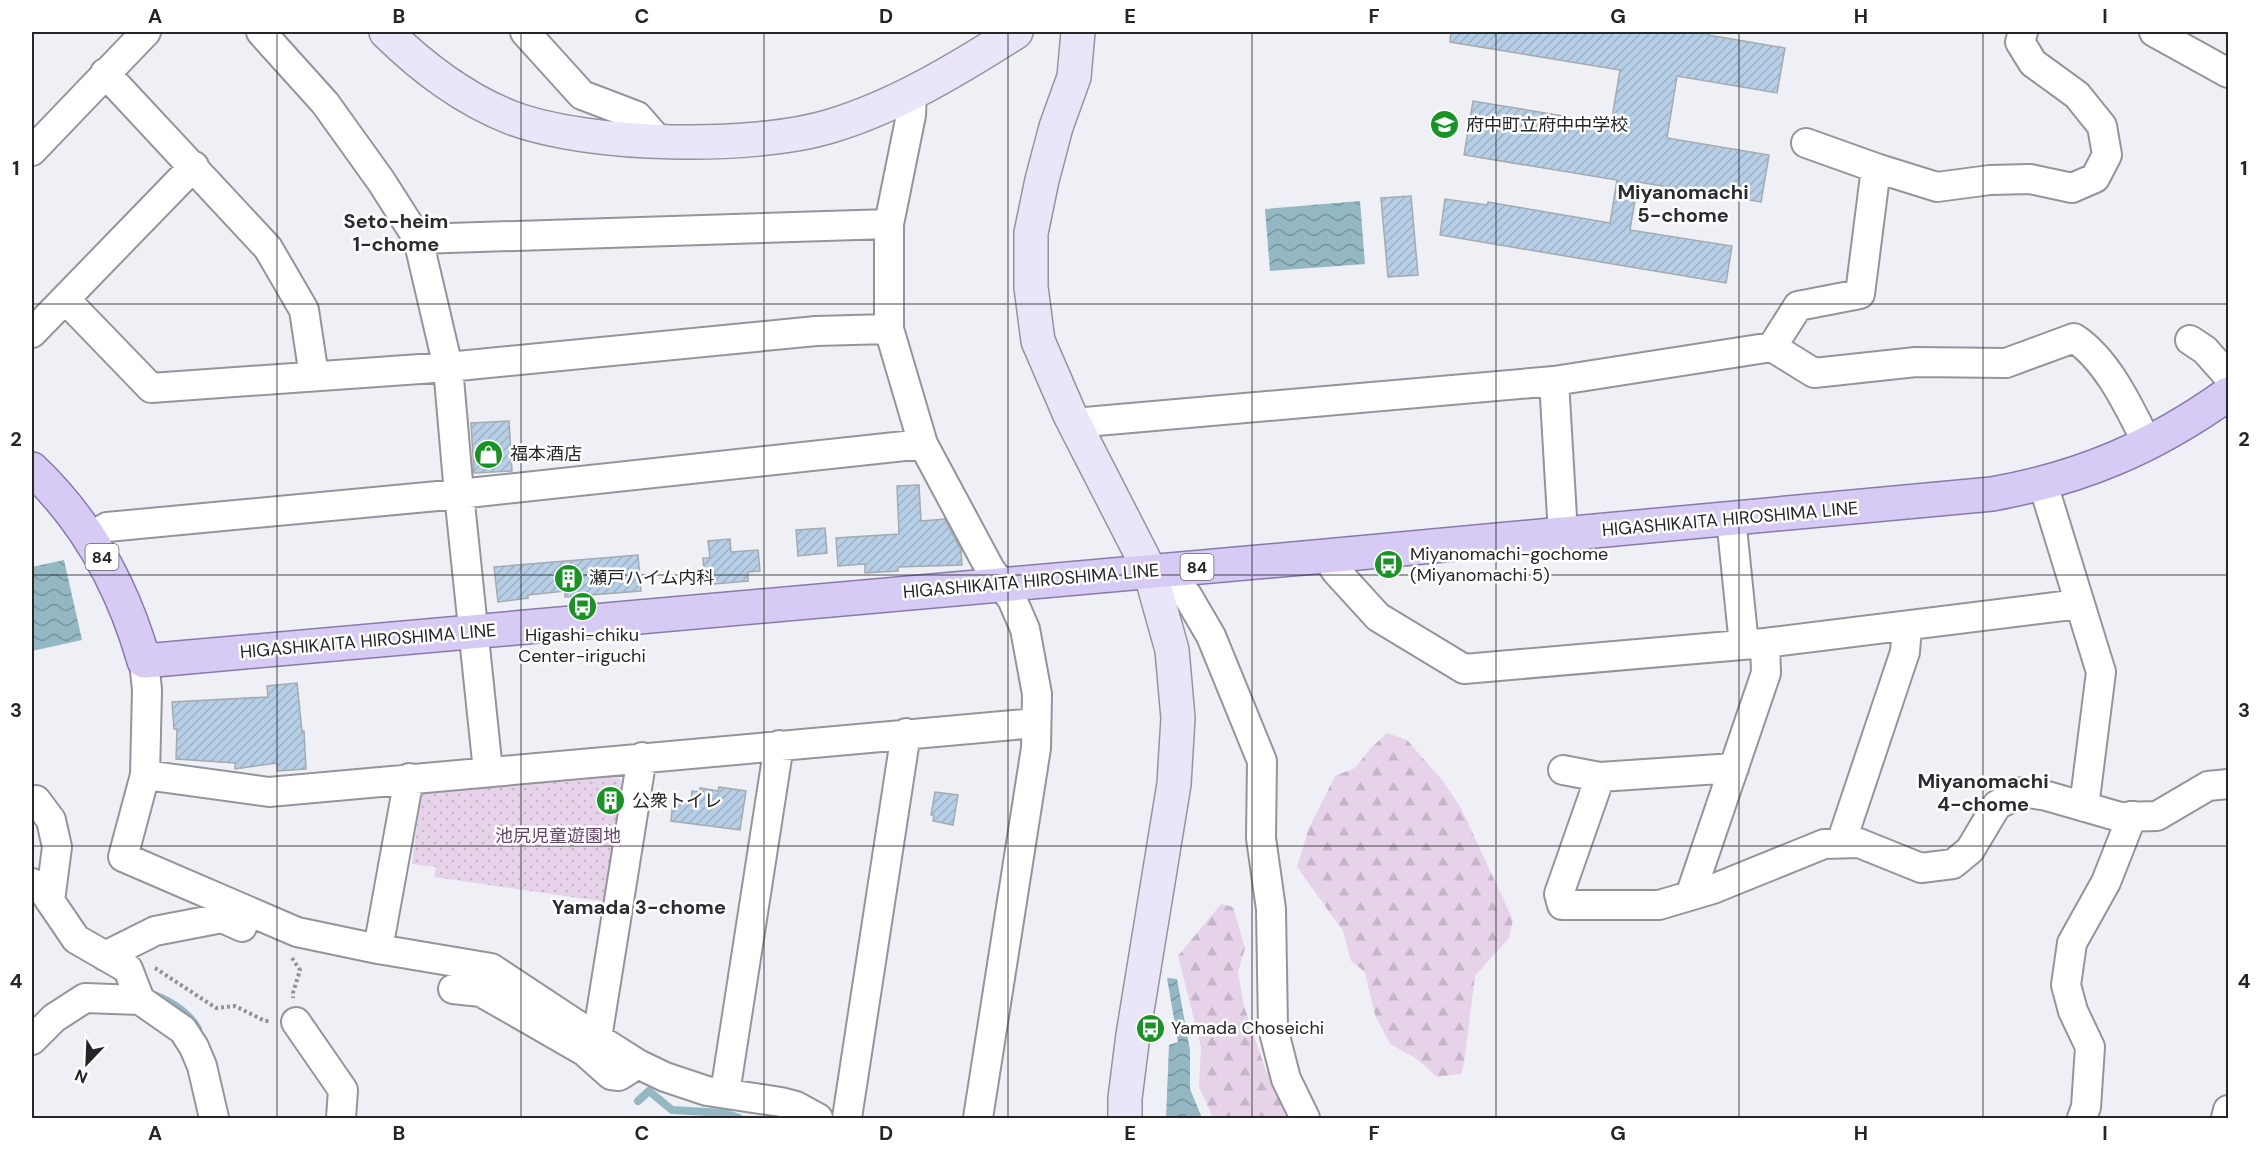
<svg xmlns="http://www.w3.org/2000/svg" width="2260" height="1150" font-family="'DM Sans','Noto Sans JP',sans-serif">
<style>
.forest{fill:url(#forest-firs)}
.park{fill:url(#park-dots)}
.water{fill:url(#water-waves)}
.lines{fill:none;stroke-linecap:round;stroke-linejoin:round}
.stream{stroke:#93b7c3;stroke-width:8}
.building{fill:url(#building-hatch);stroke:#a6aaaf;stroke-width:1.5}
.street-casing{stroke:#94959b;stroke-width:32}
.secondary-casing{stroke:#94959b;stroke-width:36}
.primary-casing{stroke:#887aa9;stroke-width:36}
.path{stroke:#909295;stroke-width:4;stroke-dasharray:3 3;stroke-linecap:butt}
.street{stroke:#fff;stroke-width:28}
.secondary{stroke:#ebe5fa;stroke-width:33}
.primary{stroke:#d7caf5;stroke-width:33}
.grid{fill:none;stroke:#252628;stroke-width:1.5;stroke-opacity:0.55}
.labels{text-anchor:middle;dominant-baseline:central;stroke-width:5;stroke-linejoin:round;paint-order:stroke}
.shield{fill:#fff;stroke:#666768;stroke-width:1.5}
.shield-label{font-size:16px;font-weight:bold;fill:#252628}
.poi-label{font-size:18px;fill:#252628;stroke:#fff;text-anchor:start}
.street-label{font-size:18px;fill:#252628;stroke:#fff}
.park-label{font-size:18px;fill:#67456a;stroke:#fff}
.neighbourhood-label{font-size:20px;font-weight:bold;fill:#2b2c31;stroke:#fff}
.neatline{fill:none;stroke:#252628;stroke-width:2}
.grid-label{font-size:20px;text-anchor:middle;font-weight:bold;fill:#252628}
</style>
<defs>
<pattern id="forest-firs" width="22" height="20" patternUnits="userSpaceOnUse" patternTransform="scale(1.5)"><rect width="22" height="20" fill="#e7d3e9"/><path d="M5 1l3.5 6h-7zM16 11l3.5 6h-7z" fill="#c6b5c8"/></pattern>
<pattern id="park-dots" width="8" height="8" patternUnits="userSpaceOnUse" patternTransform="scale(1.5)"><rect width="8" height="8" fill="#e7d3e9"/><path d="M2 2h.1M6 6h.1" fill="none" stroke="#c6b5c8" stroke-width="1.8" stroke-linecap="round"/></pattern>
<pattern id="water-waves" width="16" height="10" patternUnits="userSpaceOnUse" patternTransform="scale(1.5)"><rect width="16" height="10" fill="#93b7c3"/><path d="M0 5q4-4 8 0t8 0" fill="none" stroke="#78959e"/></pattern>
<pattern id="building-hatch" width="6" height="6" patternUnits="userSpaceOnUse" patternTransform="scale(1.5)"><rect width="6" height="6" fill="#b6cfe6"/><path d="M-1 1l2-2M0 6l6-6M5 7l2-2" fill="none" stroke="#9cb2c5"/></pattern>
</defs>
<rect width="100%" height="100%" fill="#eef0f5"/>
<!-- forest -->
<path class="forest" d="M1387 733 1407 740 1442 780 1461 808 1513 920 1509 938 1475 976 1464 1063 1461 1074 1437 1077 1417 1059 1390 1044 1375 1015 1365 972 1351 961 1343 931 1297 867 1309 828 1335 776 1355 768 1371 748Z
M1221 904 1233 907 1245 948 1238 972 1244 1006 1265 1068 1290 1118H1213L1199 1087 1201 1047 1178 956Z"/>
<!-- park -->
<path class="park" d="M613 772 626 785 607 902 434 877 436 867 412 864 421 796 427 789Z"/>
<!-- water -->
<path class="water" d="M1360 201 1365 264 1270 271 1265 209Z
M64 560 82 640 32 651V567Z
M1167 978 1177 979 1190 1050V1089L1202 1118H1166L1169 1045 1178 1042Z"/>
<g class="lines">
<!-- stream -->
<path class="stream" d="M154 995C172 1002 189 1013 198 1029
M638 1101 649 1091 672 1110 725 1113 739 1118"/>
</g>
<!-- building -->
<path class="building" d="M1451 32H1709L1708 35 1785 48 1777 93 1677 76 1667 138 1769 155 1761 202 1638 182 1630 230 1732 246 1726 283 1440 235 1445 199 1487 205 1488 202 1610 223 1617 180 1464 155 1473 101 1611 124 1620 70 1450 42Z
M1411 196 1418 275 1388 277 1381 198Z
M509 421 512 471 474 473 471 423Z
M919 485 921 521 945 519 961 550 962 565 898 567V571L865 573V564L838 566 836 538 899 534 897 486Z
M825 528 827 553 798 556 796 530Z
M730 539 731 552 758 550 760 571 748 572V581L714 584 713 581 705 582 703 558H710L708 541Z
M638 555 641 591 565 597V591L528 595V598L498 602 494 567Z
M297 683 302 731H304L306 769 277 771V763L235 769V763L176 759 177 729H174L172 702 268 697 267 686Z
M719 787 746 791 740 830 671 821 673 800 691 802 692 791 700 792V788L718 791Z
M935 792 958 795 953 825 933 821 934 815H931Z"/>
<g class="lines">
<defs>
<path id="street" d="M261 32 325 103 381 181 418 239 448 367 459 494 488 771
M525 32 582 95 637 116 658 140
M2154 32 2228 73
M105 73 268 248 304 310 314 376
M912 93 911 115 889 224V329L923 444 990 569 1012 599 1025 629 1037 694 1036 748 978 1118
M1806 143 1876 168 1937 187 1990 180 2030 179 2072 188 2095 178 2107 155 2102 126 2077 95 2033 63 2020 42 2023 32
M32 151 146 32
M418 239 889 224
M65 299 151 388 448 367 816 331 889 329
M32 333 194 166
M2190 340 2205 350 2228 376
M1772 347 1798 306 1860 294 1876 168
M1554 381 1563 534
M1074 423 1554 381 1772 347 1814 373 1916 362 2006 363 2074 338C2108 360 2130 409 2148 445
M2043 484 2101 672 2084 807
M1731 518 1744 645
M90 537 107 527 459 494 923 444
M1326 556 1336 571 1378 617 1464 669 1765 643 2079 604
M1150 571 1187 595 1211 636 1262 761 1261 838 1271 909 1273 1028 1286 1079 1305 1118
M144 661 147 690 145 775 123 857 297 932 378 949 491 968 597 1038 638 1064 665 1077 707 1091 781 1102 796 1106 818 1118
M1563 770 1600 777 1734 768
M145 775 269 792 1036 723
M1600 777 1559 894 1562 905H1659L1713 889 1824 844 1859 843 1921 868 1953 864 1970 850 1997 805 2022 792 2047 796 2120 817 2157 816 2208 786 2228 784
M36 800 51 820 57 847 50 901
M1841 843 1905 652 1907 626
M32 883 42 889 76 939 128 969 140 1000 183 1030 194 1047 202 1066 214 1118
M1690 896 1766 673 1765 643
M378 949 409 778
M105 956 155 931 222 918 242 927
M453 989 481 992 584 1051 611 1075 619 1076 638 1064
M296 1022 343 1090 341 1118
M597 1038 642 757
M32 1040 54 1018 85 998 140 1000
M725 1093 779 745
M847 1118 906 733
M2082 1118 2086 1107 2090 1047 2073 1011 2066 985 2072 943 2106 882 2132 816
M2226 1118 2228 1110"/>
<path id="secondary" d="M386 32C423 68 463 99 512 118 590 147 752 150 831 126 897 106 958 69 1016 32
M1078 32 1074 77 1056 127 1042 180 1031 233V287L1038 341 1070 415 1150 571 1172 650 1178 718 1174 784 1133 1035 1125 1098V1118"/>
<path id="primary" d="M32 469C88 522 123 587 144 661L1326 556 1992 494C2082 478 2154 447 2228 394"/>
</defs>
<!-- street casing -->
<use href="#street" class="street-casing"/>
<!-- secondary casing -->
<use href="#secondary" class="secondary-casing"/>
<!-- primary casing -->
<use href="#primary" class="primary-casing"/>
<!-- path -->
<path class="path" d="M292 958 300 970 293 993V998
M155 968 216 1008 235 1006 265 1021H270"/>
<!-- street -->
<use href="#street" class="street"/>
<!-- secondary -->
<use href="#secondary" class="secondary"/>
<!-- primary -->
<use href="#primary" class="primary"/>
</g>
<!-- grid -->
<path class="grid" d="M277 32V1118M521 32V1118M764 32V1118M1008 32V1118M1252 32V1118M1496 32V1118M1739 32V1118M1983 32V1118M32 304H2228M32 575H2228M32 846H2228"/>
<!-- icons -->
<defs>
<symbol id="school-disc" viewBox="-11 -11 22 22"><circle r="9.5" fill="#189425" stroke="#fff"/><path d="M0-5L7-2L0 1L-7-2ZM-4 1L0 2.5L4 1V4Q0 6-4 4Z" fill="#fff"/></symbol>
<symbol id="shop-disc" viewBox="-11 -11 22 22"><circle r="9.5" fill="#189425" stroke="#fff"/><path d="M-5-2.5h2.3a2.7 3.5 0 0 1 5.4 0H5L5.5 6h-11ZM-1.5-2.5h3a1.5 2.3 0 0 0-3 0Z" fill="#fff"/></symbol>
<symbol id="bus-disc" viewBox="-11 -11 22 22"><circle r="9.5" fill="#189425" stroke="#fff"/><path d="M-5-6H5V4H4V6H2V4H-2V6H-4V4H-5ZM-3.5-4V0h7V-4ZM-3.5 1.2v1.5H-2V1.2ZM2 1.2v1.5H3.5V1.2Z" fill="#fff"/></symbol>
<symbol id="building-disc" viewBox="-11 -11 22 22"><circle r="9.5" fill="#189425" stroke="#fff"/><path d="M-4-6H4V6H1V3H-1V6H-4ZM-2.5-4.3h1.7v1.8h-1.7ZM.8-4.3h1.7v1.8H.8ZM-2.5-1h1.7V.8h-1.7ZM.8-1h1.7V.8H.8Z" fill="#fff"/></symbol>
</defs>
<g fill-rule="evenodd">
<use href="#school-disc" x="1428" y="108" width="33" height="33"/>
<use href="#shop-disc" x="472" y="438" width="33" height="33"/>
<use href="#bus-disc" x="1372" y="548" width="33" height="33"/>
<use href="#building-disc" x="552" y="562" width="33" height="33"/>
<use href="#bus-disc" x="566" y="590" width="33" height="33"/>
<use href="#building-disc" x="594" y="784" width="33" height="33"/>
<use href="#bus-disc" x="1134" y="1012" width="33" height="33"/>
</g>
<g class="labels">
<!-- shield labels -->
<g class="shield">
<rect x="85.5" y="544" width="33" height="26" rx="4.5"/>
<rect x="1180.5" y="554" width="33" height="26" rx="4.5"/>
</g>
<g class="shield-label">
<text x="102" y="557">84</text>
<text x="1197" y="567">84</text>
</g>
<!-- poi labels -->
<g class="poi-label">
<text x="1466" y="125">府中町立府中中学校</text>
<text x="510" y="454">福本酒店</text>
<text x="1410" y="554">Miyanomachi-gochome<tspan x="1410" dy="21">(Miyanomachi 5)</tspan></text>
<text x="589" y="578">瀬戸ハイム内科</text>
<text x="582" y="635" text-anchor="middle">Higashi-chiku<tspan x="582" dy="21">Center-iriguchi</tspan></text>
<text x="632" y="801">公衆トイレ</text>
<text x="1171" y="1028">Yamada Choseichi</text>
</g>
<!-- street labels -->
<g class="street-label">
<text transform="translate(1730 519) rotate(-5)">HIGASHIKAITA HIROSHIMA LINE</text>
<text transform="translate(1031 581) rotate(-5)">HIGASHIKAITA HIROSHIMA LINE</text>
<text transform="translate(368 641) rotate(-5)">HIGASHIKAITA HIROSHIMA LINE</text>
</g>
<!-- park labels -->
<g class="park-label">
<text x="558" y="836">池尻児童遊園地</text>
</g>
<!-- neighbourhood labels -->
<g class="neighbourhood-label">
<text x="1683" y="192">Miyanomachi<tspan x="1683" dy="23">5-chome</tspan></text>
<text x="396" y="221">Seto-heim<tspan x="396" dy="23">1-chome</tspan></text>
<text x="1983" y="781">Miyanomachi<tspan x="1983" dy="23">4-chome</tspan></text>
<text x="639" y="907">Yamada 3-chome</text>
</g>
</g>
<!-- border -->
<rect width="2260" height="1150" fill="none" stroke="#ffffff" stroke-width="66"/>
<!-- north arrow -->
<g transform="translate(87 1063) rotate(203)" stroke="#ffffff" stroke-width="4.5" paint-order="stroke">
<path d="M0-4.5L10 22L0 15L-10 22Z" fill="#252628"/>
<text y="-9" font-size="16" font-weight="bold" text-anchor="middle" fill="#252628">N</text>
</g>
<rect x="33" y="33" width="2194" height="1084" class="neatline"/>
<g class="grid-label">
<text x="155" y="23">A</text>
<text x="399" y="23">B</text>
<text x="642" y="23">C</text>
<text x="886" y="23">D</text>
<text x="1130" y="23">E</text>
<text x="1374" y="23">F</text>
<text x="1618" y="23">G</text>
<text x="1861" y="23">H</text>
<text x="2105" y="23">I</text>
<text x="16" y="175">1</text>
<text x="2244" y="175">1</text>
<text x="16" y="446">2</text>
<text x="2244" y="446">2</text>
<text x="16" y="717">3</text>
<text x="2244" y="717">3</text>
<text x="16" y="988">4</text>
<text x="2244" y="988">4</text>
<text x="155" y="1140">A</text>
<text x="399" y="1140">B</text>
<text x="642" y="1140">C</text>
<text x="886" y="1140">D</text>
<text x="1130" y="1140">E</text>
<text x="1374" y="1140">F</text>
<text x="1618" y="1140">G</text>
<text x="1861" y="1140">H</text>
<text x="2105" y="1140">I</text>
</g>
</svg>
